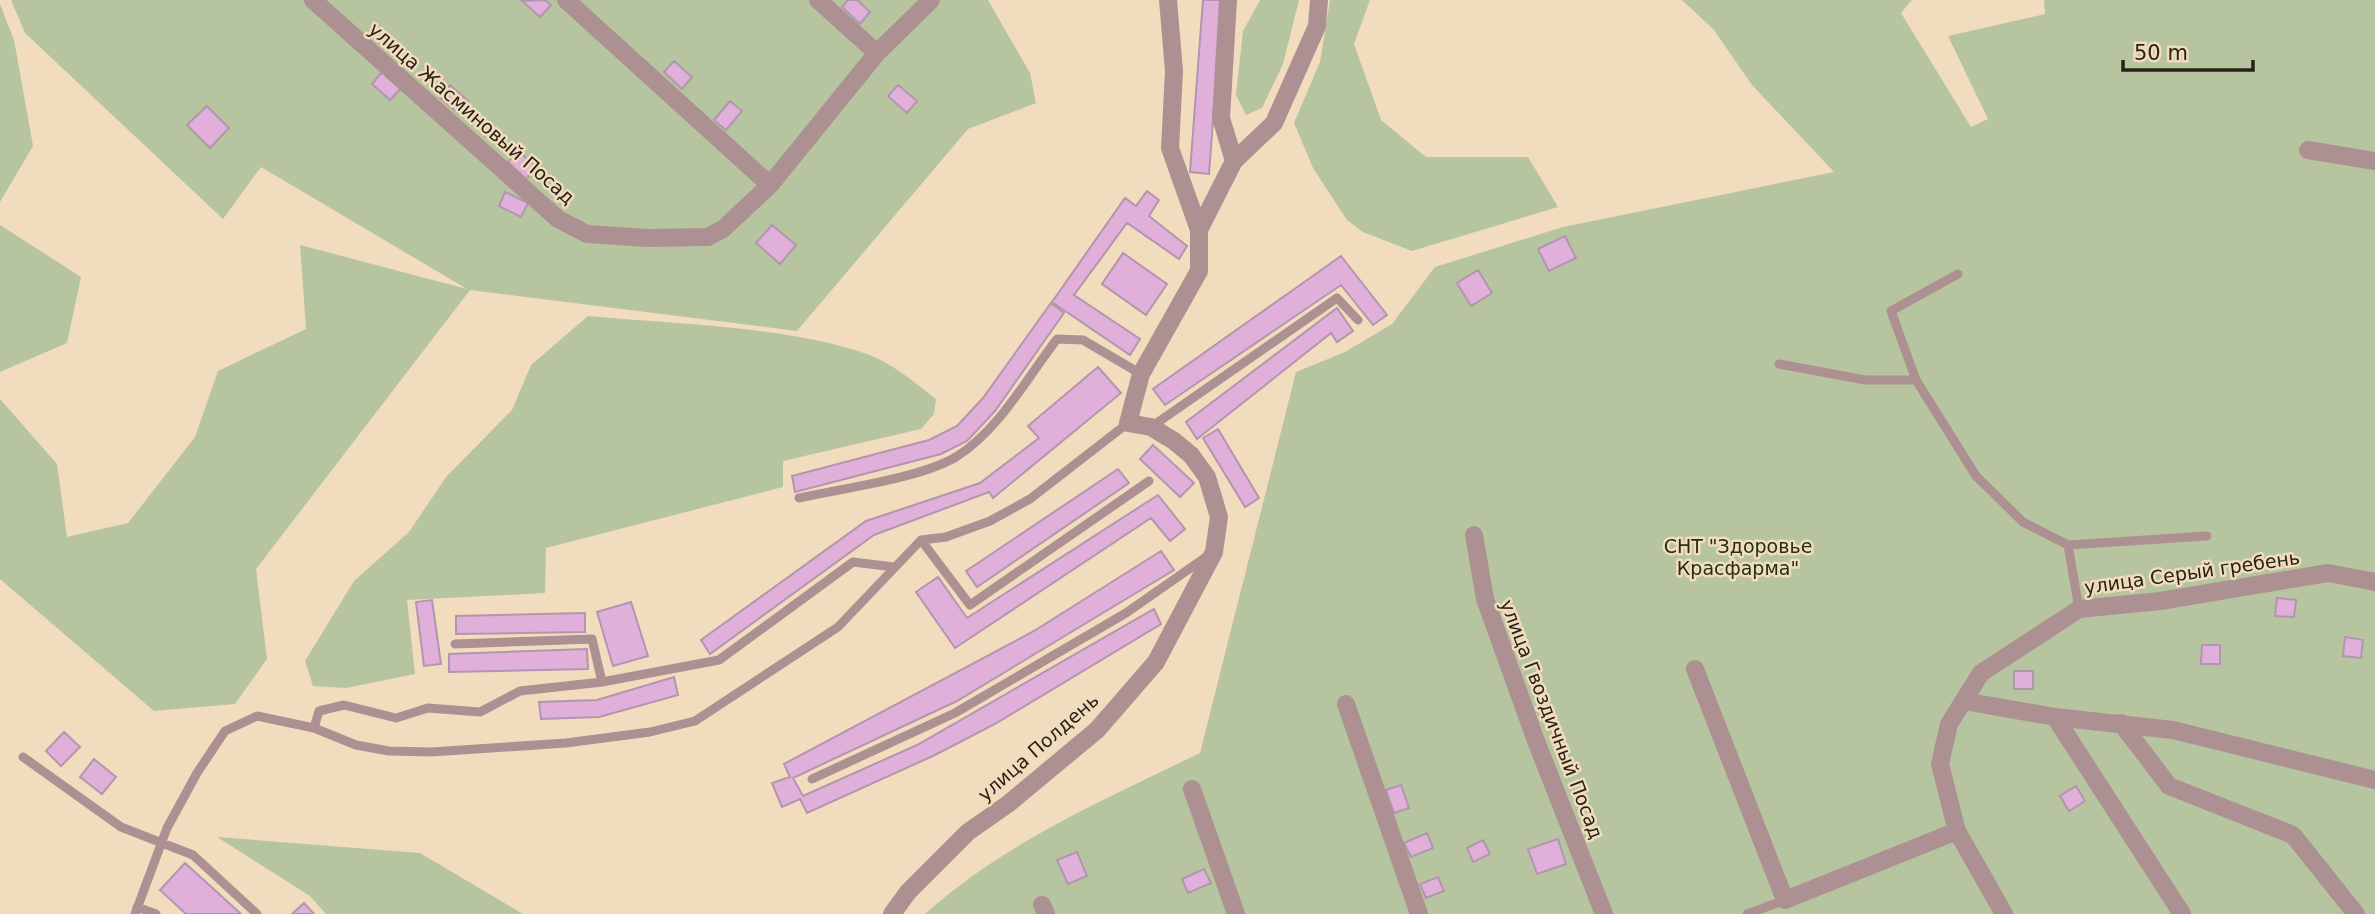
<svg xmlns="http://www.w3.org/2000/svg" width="2375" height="914" font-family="'DejaVu Sans',sans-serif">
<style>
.green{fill:#b6c59f}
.building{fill:#e0b0da;stroke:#b296ae;stroke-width:2}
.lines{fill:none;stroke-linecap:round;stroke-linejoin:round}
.lane{stroke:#ad9091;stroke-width:9}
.street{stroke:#ad9091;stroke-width:18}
.labels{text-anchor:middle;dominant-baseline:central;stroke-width:5;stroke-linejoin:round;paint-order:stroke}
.street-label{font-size:19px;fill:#292116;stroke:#f2dcbe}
.park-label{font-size:19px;fill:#253209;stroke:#f2dcbe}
</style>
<rect width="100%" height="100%" fill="#f2dcbe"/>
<!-- green -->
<path class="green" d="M11 0H988L1030 73 1036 103 968 129 797 331 470 290 256 569 267 659 235 704 154 711 0 579V399L57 464 67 537 128 523 195 437 218 371 306 329 300 245 467 289 261 167 223 219 25 33Z
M1260 0H1299L1283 64 1262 108 1246 115 1236 95 1243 31Z
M1330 0H1370L1354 44 1381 120 1426 157H1528L1558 207 1412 251 1363 232 1347 220 1313 168 1294 123 1320 62Z
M1682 0H1912L1901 13 1971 127 1988 119 1948 36 2045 14 2044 0H2375V914H925C1005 842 1104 800 1200 753L1296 372 1345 352 1392 324 1435 267 1563 227 1834 172 1752 85 1714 30Z
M0 4 14 40 33 146 0 202Z
M0 225 81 277 67 343 0 372Z
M588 316C674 324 783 326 864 353 891 362 914 382 936 399L934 414 921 429 783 461V487L546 548 545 593 407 600 415 674 346 688 313 686 305 661 354 581 409 532 446 477 512 410 531 365Z
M217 837 420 853 523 914H326L310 896Z"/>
<!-- building -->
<path class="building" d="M545 0 551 5 540 17 522 1Z
M848 0H857L870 12 860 24 842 7Z
M1203 0H1222L1209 174 1190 172Z
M674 61 692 77 682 89 664 72Z
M382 72 401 88 390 100 372 84Z
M450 85 468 101 458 113 439 97Z
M898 85 917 101 907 113 888 96Z
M730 101 742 111 726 130 714 120Z
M207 106 229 128 210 148 187 125Z
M518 151 536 167 526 179 508 162Z
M1147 191 1159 200 1149 216 1187 246 1179 259 1127 223 1074 295 1140 339 1130 355 1052 302 1125 198 1136 206Z
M505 192 528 203 521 217 499 206Z
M772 225 796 245 780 264 756 243Z
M1565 236 1576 258 1549 271 1538 249Z
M1123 253 1167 284 1146 315 1102 284Z
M1341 256 1387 315 1373 325 1341 285 1165 405 1153 389Z
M1478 270 1492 293 1471 306 1457 283Z
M1051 303 1064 313 995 411 967 441 941 454 795 492 792 476 929 440 957 426 983 398Z
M1337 308 1353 331 1337 342 1331 333 1197 439 1186 422Z
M1098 367 1121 393 993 498 989 492 874 535 710 654 701 640 866 521 980 483 1039 438 1028 426Z
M1218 429 1259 498 1245 507 1203 438Z
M1153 445 1194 483 1180 497 1140 459Z
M1118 469 1129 483 977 587 966 571Z
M1158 495 1185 529 1170 541 1151 518 955 648 916 592 938 577 967 618Z
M1161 551 1174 570 957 701 793 778 803 796 917 745 1154 609 1161 624 995 724 935 755 807 813 800 799 782 807 772 783 790 777 784 764 1034 631Z
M2277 598 2296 600 2294 617 2275 616Z
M432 600 441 664 424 666 416 602Z
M631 602 648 656 613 666 597 612Z
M585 613V632L456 634V616Z
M2345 637 2363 640 2361 658 2343 656Z
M2202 645H2220V664H2201Z
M587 649 588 669 449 672V654Z
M2014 671H2033V689H2014Z
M674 677 678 695 599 717 541 719 539 702 597 700Z
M64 732 80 747 61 766 46 751Z
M94 759 116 777 102 794 80 777Z
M1401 785 1409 808 1394 813 1386 790Z
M2076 786 2085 801 2069 811 2060 796Z
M1427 833 1433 848 1411 857 1404 843Z
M1558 839 1566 864 1537 874 1528 849Z
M1483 840 1490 854 1473 862 1467 848Z
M1077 852 1087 876 1068 884 1057 860Z
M185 863 241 914H186L160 890Z
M1204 869 1211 883 1188 893 1182 879Z
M1438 877 1444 891 1426 898 1420 884Z
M304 903 314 914H292Z"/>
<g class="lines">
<!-- lane -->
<path class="lane" d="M1958 274 1891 311 1916 380 1976 476 2023 522 2068 545 2207 536
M1779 364 1865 380H1916
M1151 427 1337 298 1358 320
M799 498C843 488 918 479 956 457 999 430 1027 378 1057 339L1083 340 1141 374
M921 540 970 605 1149 481
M2068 545 2079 609
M455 644 592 639 602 682
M314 728 319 711 344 705 396 718 428 708 480 712 520 691 602 682 719 660 853 562 894 567
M23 757 121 827 193 855 257 914
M812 779 955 713 1126 613 1209 555
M137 907 156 914
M135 914 167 828 197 773 225 731 257 716 314 728 356 745 389 751 431 752 566 743 650 732 695 721 838 627 921 540 946 537 990 521 1030 499 1128 423
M1747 914 1785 900"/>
<!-- street -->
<path class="street" d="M313 0 558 219 587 234 647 238 708 237 723 229 770 185 877 53 931 0
M566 0 770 185
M818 0 877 53
M1228 0 1221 118 1234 161
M2308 150 2375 161
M1199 230 1234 161 1274 123 1317 26 1319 0
M1474 535 1485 599 1536 741 1604 914
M1695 669 1785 900 1957 831
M1964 701 2055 717 2182 914
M1346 704 1419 914
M2055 717 2173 730 2375 780
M2121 723 2169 786 2293 835 2356 914
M1192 789 1236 914
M1042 905 1046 914
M892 914 908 892 968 832 1008 804 1097 730 1156 662 1214 552 1219 517 1207 477 1191 455 1174 441 1151 427 1128 423 1141 374 1199 271V230L1170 148 1174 71 1168 0
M2004 914 1957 831 1940 764 1949 724 1981 673 2079 609 2160 601 2328 573 2375 582"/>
</g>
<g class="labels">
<!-- street labels -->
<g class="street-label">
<text transform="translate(472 113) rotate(41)">улица Жасминовый Посад</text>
<text transform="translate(2192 572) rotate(-8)">улица Серый гребень</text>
<text transform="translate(1552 719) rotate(69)">улица Гвоздичный Посад</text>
<text transform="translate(1038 747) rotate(-41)">улица Полдень</text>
</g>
<!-- park labels -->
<g class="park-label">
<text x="1738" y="546">СНТ "Здоровье<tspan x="1738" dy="22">Красфарма"</tspan></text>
</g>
</g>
<!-- scale -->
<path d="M2123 60v10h130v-10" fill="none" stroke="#292116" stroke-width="3.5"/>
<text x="2134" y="60" font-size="21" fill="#292116" stroke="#f2dcbe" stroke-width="5" paint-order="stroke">50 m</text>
</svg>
